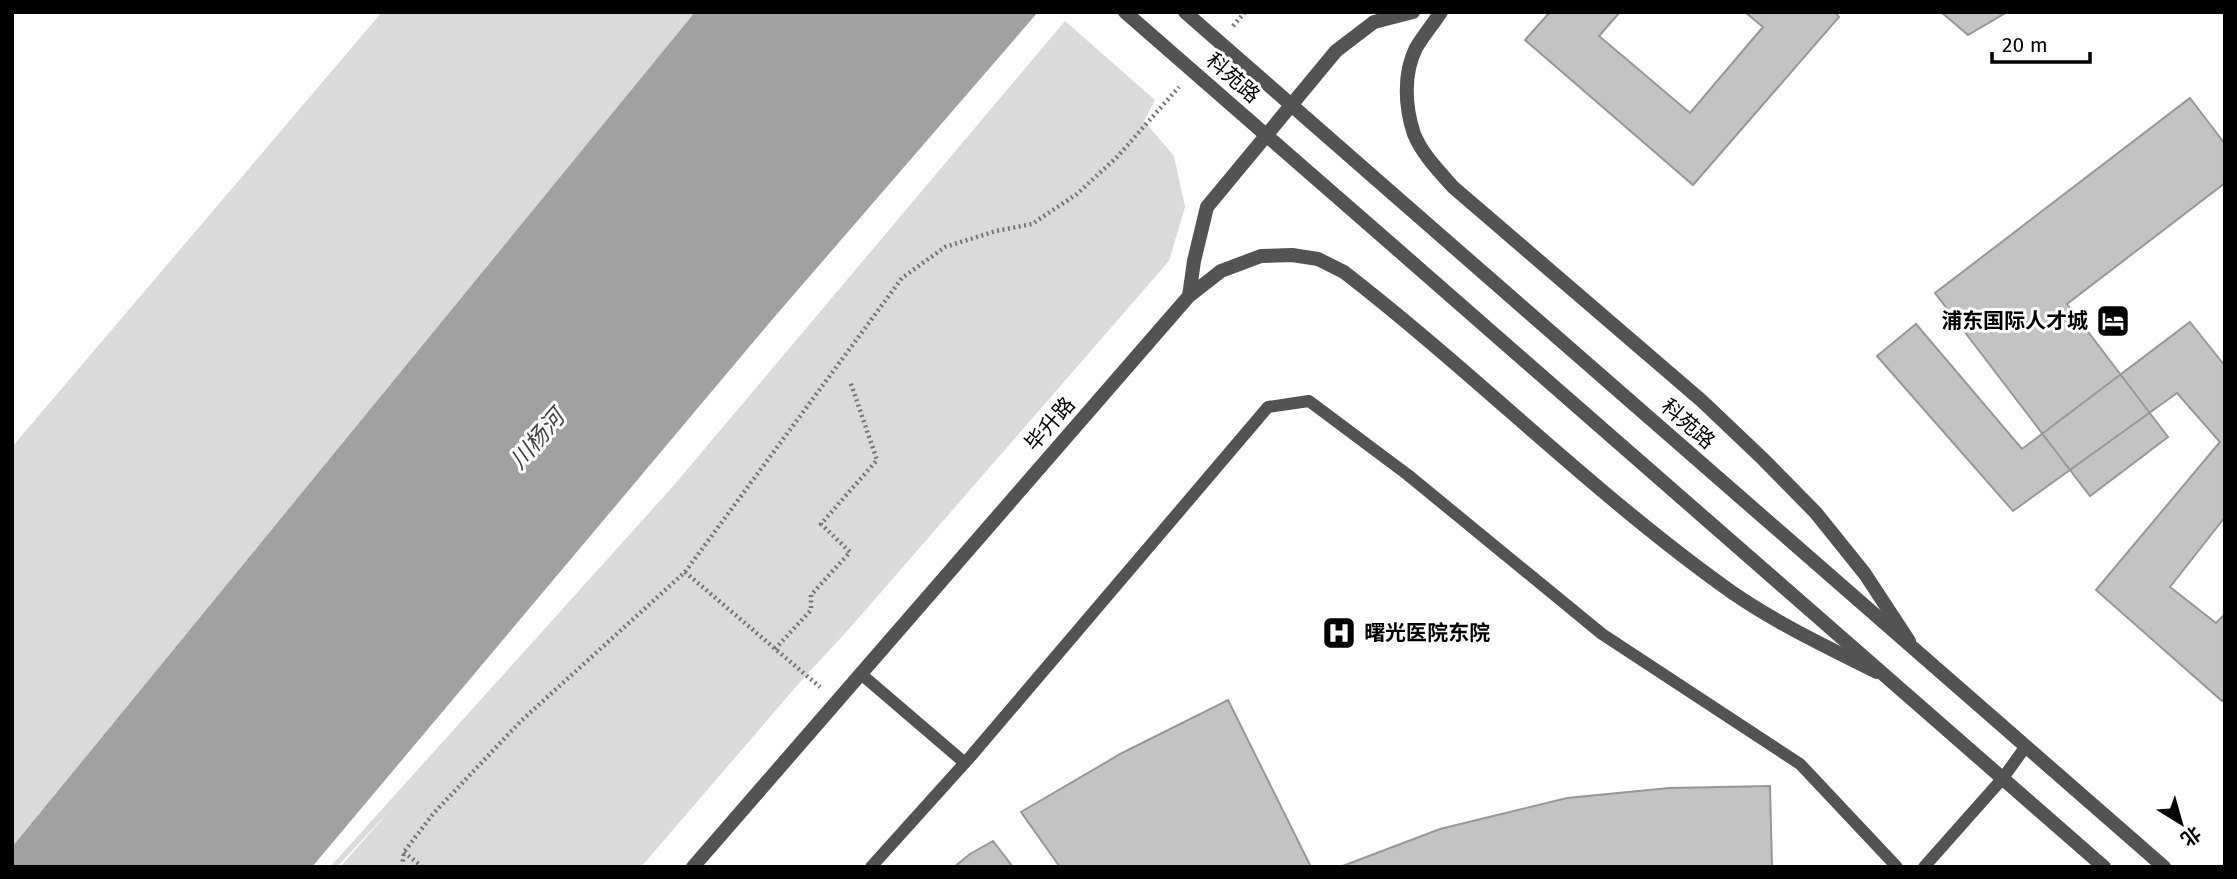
<svg xmlns="http://www.w3.org/2000/svg" width="2237" height="879" font-family="'Fira Sans','Noto Sans SC',sans-serif">
<style>
.green{fill:#dadada}
.water{fill:#a1a1a1}
.building{fill:#c3c3c3;stroke:#979797;stroke-width:2}
.lines{fill:none;stroke-linecap:round;stroke-linejoin:round}
.path{stroke:#757575;stroke-width:4.5;stroke-dasharray:2 3.5;stroke-linecap:butt}
.service{stroke:#535353;stroke-width:12}
.minor{stroke:#535353;stroke-width:14}
.tertiary{stroke:#535353;stroke-width:14}
.tertiary-bridge{stroke:#535353;stroke-width:14}
.labels{text-anchor:middle;dominant-baseline:central;stroke-width:6;stroke-linejoin:round;paint-order:stroke}
.street-label{font-size:21px;fill:#000;stroke:#fff}
.poi-label{font-size:21px;font-weight:bold;fill:#000;stroke:#fff;text-anchor:end}
.water-label{font-size:23px;font-style:italic;fill:#424242;stroke:#fff}
</style>
<rect width="100%" height="100%" fill="#fff"/>
<!-- green -->
<path class="green" d="M382 12H695L12 847V447Z
M1065 21 1155 100 1144 121 1174 156 1185 207 1169 261 849 629 800 682 641 867H340L391 809 337 867H330L675 484Z"/>
<!-- water -->
<path class="water" d="M695 12H1038L771 321 312 867H12V847Z"/>
<!-- building -->
<path class="building" d="M1550 12H1620L1599 36 1690 113 1763 27 1745 12H1835L1839 17 1693 185 1525 40Z
M1941 12H2007L1968 35Z
M2190 98 2225 144V183L2067 304 2168 437 2090 496 1935 293Z
M2190 322 2225 366V517L2170 587 2216 623 2225 614V697L2222 701 2096 590 2220 442 2177 393 2013 511 1877 356 1916 324 2022 449Z
M1228 700 1311 867H1060L1021 812 1122 753Z
M1770 786 1772 867H1340L1440 829 1567 798 1669 788Z
M993 841 1013 867H954L970 854Z"/>
<g class="lines">
<!-- path -->
<path class="path" d="M1233 26 1245 12
M685 572 820 687
M775 649 811 610V595L850 552 821 524 877 460 850 381
M404 852 422 867
M402 867 404 852 433 814 521 721 685 572 902 278 945 247 996 231 1032 224 1077 194 1117 157 1179 87"/>
<!-- service -->
<path class="service" d="M861 674 965 763
M871 867 971 756 1268 407 1309 401 1408 475 1602 634 1800 764 1897 867
M1924 867 2003 778 2026 746"/>
<!-- minor -->
<path class="minor" d="M1441 12C1433 24 1423 36 1416 48 1403 74 1405 107 1414 134 1422 154 1439 171 1453 187L1702 401 1763 459 1816 513 1865 574 1909 641
M1189 296 1194 261 1207 207 1336 51 1374 22 1413 12
M693 867 1189 296 1221 271 1261 256 1292 255 1318 259 1344 272C1477 375 1596 496 1733 593 1778 624 1829 648 1877 672"/>
<!-- tertiary -->
<path class="tertiary" d="M1393 194 2164 867
M1367 223 2104 867"/>
<!-- tertiary-bridge -->
<path class="tertiary-bridge" d="M1125 12 1367 223
M1185 12 1393 194"/>
</g>
<!-- icons -->
<defs>
<symbol id="hotel-square" viewBox="-11 -11 22 22"><rect x="-9" y="-9" width="18" height="18" rx="4" fill="#000" stroke="#fff"/><path d="M-6-4.5h1.5V1H6V5H4.5V3h-9V5H-6ZM-4 0a1.8 1.8 0 1 1 3.6 0ZM.5 0V-2.5h3Q6-2.5 6 0Z" fill="#fff"/></symbol>
<symbol id="hospital-square" viewBox="-11 -11 22 22"><rect x="-9" y="-9" width="18" height="18" rx="4" fill="#000" stroke="#fff"/><path d="M-5-5h3v3.5h4V-5h3V5h-3V1.5h-4V5h-3Z" fill="#fff"/></symbol>
</defs>
<g fill-rule="evenodd">
<use href="#hotel-square" x="2094" y="302" width="38" height="38"/>
<use href="#hospital-square" x="1320" y="614" width="38" height="38"/>
</g>
<g class="labels">
<!-- street labels -->
<g class="street-label">
<text transform="translate(1233 78) rotate(41)">科苑路</text>
<text transform="translate(1050 424) rotate(-49)">毕升路</text>
<text transform="translate(1688 424) rotate(41)">科苑路</text>
</g>
<!-- poi labels -->
<g class="poi-label">
<text x="2088" y="321">浦东国际人才城</text>
<text x="1364" y="633" text-anchor="start">曙光医院东院</text>
</g>
<!-- water labels -->
<g class="water-label">
<text transform="translate(537 439) rotate(-49)">川杨河</text>
</g>
</g>
<!-- border -->
<rect width="2237" height="879" fill="none" stroke="#000000" stroke-width="28"/>
<!-- north arrow -->
<g transform="translate(2181 823) rotate(143)" stroke="#ffffff" stroke-width="5" paint-order="stroke">
<path d="M0-5L12 26L0 18L-12 26Z" fill="#000000"/>
<text y="-10" font-size="19" font-weight="bold" text-anchor="middle" fill="#000000">北</text>
</g>
<!-- scale -->
<path d="M1992 52v10h98v-10" fill="none" stroke="#000000" stroke-width="3.5"/>
<text x="2002" y="52" font-size="21" fill="#000000" stroke="#ffffff" stroke-width="5" paint-order="stroke">20 m</text>
</svg>
